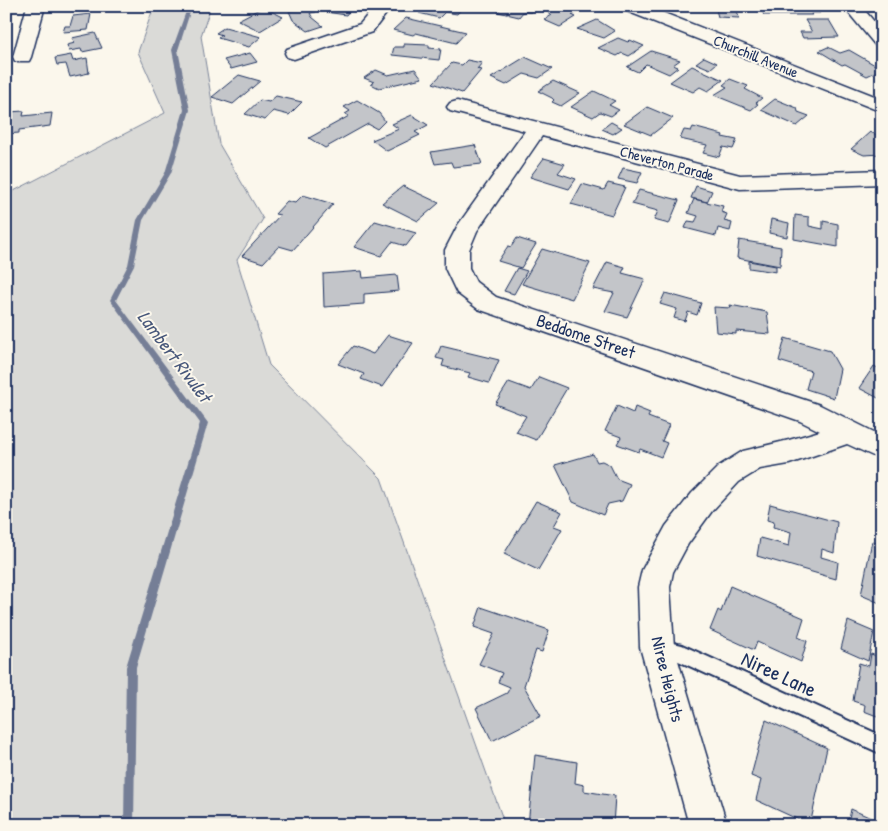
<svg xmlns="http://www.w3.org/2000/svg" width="888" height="831" font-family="'Patrick Hand',sans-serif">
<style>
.green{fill:#dadad7;stroke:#7a849a}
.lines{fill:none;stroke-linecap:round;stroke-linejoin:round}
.stream{fill:#747e96;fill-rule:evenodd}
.building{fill:#c3c5c9;stroke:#1b2f5e}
.service-casing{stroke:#1b2f5e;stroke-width:4}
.minor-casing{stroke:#1b2f5e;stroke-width:3}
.tertiary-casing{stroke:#1b2f5e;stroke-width:3}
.service{fill:#fbf7ec;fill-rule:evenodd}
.minor{fill:#fbf7ec;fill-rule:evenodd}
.tertiary{fill:#fbf7ec;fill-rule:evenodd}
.labels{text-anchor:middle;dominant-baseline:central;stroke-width:4;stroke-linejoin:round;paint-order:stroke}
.far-street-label{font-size:15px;fill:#1b2f5e;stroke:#fbf7ec}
.street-label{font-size:18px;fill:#1b2f5e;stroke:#fbf7ec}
.water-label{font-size:19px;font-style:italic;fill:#47577a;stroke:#fbf7ec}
.near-street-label{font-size:21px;fill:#1b2f5e;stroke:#fbf7ec}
</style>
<rect width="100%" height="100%" fill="#fbf7ec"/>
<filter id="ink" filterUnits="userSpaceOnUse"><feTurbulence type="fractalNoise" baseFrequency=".02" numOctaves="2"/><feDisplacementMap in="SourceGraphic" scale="10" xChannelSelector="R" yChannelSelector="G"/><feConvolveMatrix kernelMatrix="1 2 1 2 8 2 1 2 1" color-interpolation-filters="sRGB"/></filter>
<g filter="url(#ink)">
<!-- green -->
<path class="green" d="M154 6H211L201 36 219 144 263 219 237 260 269 365 381 478 505 825H6V195L165 113 138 52Z"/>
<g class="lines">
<!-- stream -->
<path class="stream" d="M188 6H192L178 50 190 110 171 173 143 220 134 265 116 300 208 423 136 667 134 825H124L126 667 200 423 110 300 128 265 137 220 165 173 184 110 172 50Z"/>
</g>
<!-- building -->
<path class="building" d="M353 6 346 15 326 12 327 8 322 7Z
M426 6H464L457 14 445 12 439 18 419 13Z
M503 6H537L531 12H523L519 17 498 12Z
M546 6H565L578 12 572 15 576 17 560 27 544 20 552 15 548 13 552 11 543 8Z
M715 6H736L739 18 718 17Z
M767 6H820L822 10H818L820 13H811L812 15H764L761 10H768Z
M263 7 283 17 260 31 238 20Z
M314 7 316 12 310 13 312 17 323 26 308 31 293 20 289 11Z
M91 14 88 30 63 32 65 26H70L73 16Z
M406 18 466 32 456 43 416 33 413 35 393 30Z
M597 20 615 31 604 38 577 29Z
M805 20H829L839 37 803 38 800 32H812Z
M225 27 261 37 249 47 218 38 222 35 216 33Z
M95 33 102 48 82 52 81 49 69 51 67 45 75 43 72 38Z
M618 38 628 42 630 40 644 46 629 56 622 53 617 56 598 48Z
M404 44 429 45V48L441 49 439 60 392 55 394 47H404Z
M828 47 840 53 849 50 882 69 867 76 845 64 842 65 819 51Z
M651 51 680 60 673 65 678 67 669 74 646 64 638 72 627 67Z
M250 53 257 62 231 69 224 60Z
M71 55 73 61 87 58 89 73 70 77 66 64 57 65 55 58Z
M525 57 552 69 539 78 524 74 506 85 491 78Z
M704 57 717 63 710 69 696 63Z
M467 60 482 63 477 69 481 70 462 93 433 83 452 63 462 65Z
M692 66 723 80 708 91 700 87 693 92 670 82Z
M415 69 422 78 379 88 371 84 374 82 364 78 376 70 388 75Z
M239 75 260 81 233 104 212 97Z
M730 79 748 86 745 89 762 98 756 103 758 104 751 110 714 95 727 87 723 85Z
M553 81 580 93 561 106 552 102 554 100 552 98 538 91Z
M594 91 615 101 609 105 619 110 611 116 600 112 593 117 571 107Z
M276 96 302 102 289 115 273 111 265 120 245 114 260 100 269 102Z
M775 99 797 108 798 112 809 116 797 126 761 110Z
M357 100 379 113 385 121 377 129 368 124 325 148 309 138 349 116 345 114 350 111 344 107Z
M647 107 673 118 651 135 624 124Z
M24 111 23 116 52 113 50 126 19 130V133L6 134 9 112Z
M412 115 428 125 415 132 420 135 387 151 372 140 399 129 392 124Z
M611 122 622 128 613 134 602 129Z
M693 127 723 135 722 137 737 140 733 149 723 147 719 157 703 153 707 145 680 139 684 130 691 131Z
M870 132 882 137V154L864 155 851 149Z
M475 145 482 164 453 167 451 162 435 164 431 152Z
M544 158 565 164 558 173 576 179 569 189 530 177Z
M623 168 642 172 637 183 618 179Z
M608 183 625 187 612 215 571 204 582 184 604 190Z
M403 186 439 203 418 221 382 203Z
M696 186 712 191 707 202 691 198Z
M639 190 679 200 669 224 654 220 658 211 632 204Z
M303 195 333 204 293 250 279 246 263 263 242 256 280 215 275 214 287 201 295 203Z
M694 199 723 206 721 212 727 214 724 221 732 223 730 231 718 228 716 236 685 228 688 221 695 222 698 216 688 213Z
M795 215 809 217V226L823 229V221L838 224V247L794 239Z
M771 219 789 223 787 237 769 233Z
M375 221 416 233 406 246 392 242 381 256 354 247Z
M517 238 536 244 521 268 498 261 508 246 511 247Z
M739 240 781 247 780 266 737 258Z
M542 249 590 263 572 299 522 284Z
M749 261 776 266V272L749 268Z
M607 262 625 267 622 273 645 279 627 317 605 311 614 293 593 289Z
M517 268 527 271 514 294 504 291Z
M362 271 363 278 397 275 399 291 364 294V304L324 307 323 274Z
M665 293 701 303 697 315 688 312 685 321 674 318 677 309 660 304Z
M730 305 767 312 770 334 736 331V334L716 332 714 307 731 308Z
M388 335 413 343 382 387 361 379 364 374 338 364 353 346 373 354Z
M785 338 830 351 840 369 834 398 806 389 811 371 779 361Z
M441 346 499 360 489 383 468 377 470 373 442 366 444 360 436 358Z
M874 366 882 370V400L859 388Z
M539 377 567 388 536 440 516 432 526 416 495 404 509 382 531 390Z
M617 406 633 413 635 407 650 413 648 417 669 425 662 441 667 443 661 457 640 449 639 452 617 444 621 437 605 431Z
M593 454 597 462 602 461 610 465 617 479 630 484 622 501 608 504 603 515 573 502 555 465Z
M536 501 562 512 554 526 562 529 538 570 504 554Z
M770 504 837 522 834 553 822 549 821 557 838 562 836 579 757 556 760 538 789 546 791 532 773 527 774 522 767 520Z
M872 541 882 545V604L861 595Z
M730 586 804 618 798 637 807 641 801 662 757 642 754 650 710 630 718 610 721 612Z
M481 607 549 630 542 652 536 650 524 686 541 716 492 741 476 708 507 693 510 687 498 682 502 673 479 664 494 634 474 627Z
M848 621 874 632 868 661 841 649Z
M871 654 882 658V718L864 711 865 705 853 701 859 663 869 666Z
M766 720 827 748 810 825 756 800 761 780 751 776Z
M535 755 577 762 575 783 584 785V791L615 796 613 825 566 819V825H528Z
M851 809 882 823V825H848Z"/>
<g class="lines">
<defs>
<path id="service" d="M657 639 682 645 882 736V754L674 659 651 653 649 647 651 641Z"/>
<path id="minor" d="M27 6H45L31 57 29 61H15L13 57Z
M375 6H392L372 32 294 59 287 57 285 53 287 49 360 24Z
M843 6H861L882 31V47L876 46Z
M457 101 740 175 882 170V184L740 189 542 136 477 231 469 250V268L476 282 496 297 820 405 882 436V460L847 444 789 464 760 469 739 482 712 511 688 544 673 572 670 587 674 647 727 825H689L640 647 638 587 642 570 666 526 692 493 719 466 743 451 789 440 820 431 800 421 478 309 457 293 454 287 445 268V250L458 225 525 131 450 111 447 107 450 103Z"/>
<path id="tertiary" d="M622 6H646L882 99V112L624 10Z"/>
</defs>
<!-- service casing -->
<use href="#service" class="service-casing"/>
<!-- minor casing -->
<use href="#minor" class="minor-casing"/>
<!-- tertiary casing -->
<use href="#tertiary" class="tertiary-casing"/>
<!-- service -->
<use href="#service" class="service"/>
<!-- minor -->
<use href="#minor" class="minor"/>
<!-- tertiary -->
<use href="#tertiary" class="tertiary"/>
</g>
</g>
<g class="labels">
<!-- far-street labels -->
<g class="far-street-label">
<text transform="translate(756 56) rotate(22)">Churchill Avenue</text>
<text transform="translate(667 163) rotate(15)">Cheverton Parade</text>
</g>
<!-- street labels -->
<g class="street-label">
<text transform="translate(586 336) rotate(19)">Beddome Street</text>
<text transform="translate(668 679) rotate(76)">Niree Heights</text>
</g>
<!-- water labels -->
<g class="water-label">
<text transform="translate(175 356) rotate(53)">Lambert Rivulet</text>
</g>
<!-- near-street labels -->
<g class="near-street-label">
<text transform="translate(779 674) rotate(25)">Niree Lane</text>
</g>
</g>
<!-- margin -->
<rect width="888" height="831" fill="none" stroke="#fbf7ec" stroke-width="25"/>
<rect x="12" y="12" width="863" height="806" fill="none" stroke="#1b2f5e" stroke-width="2" filter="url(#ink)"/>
</svg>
